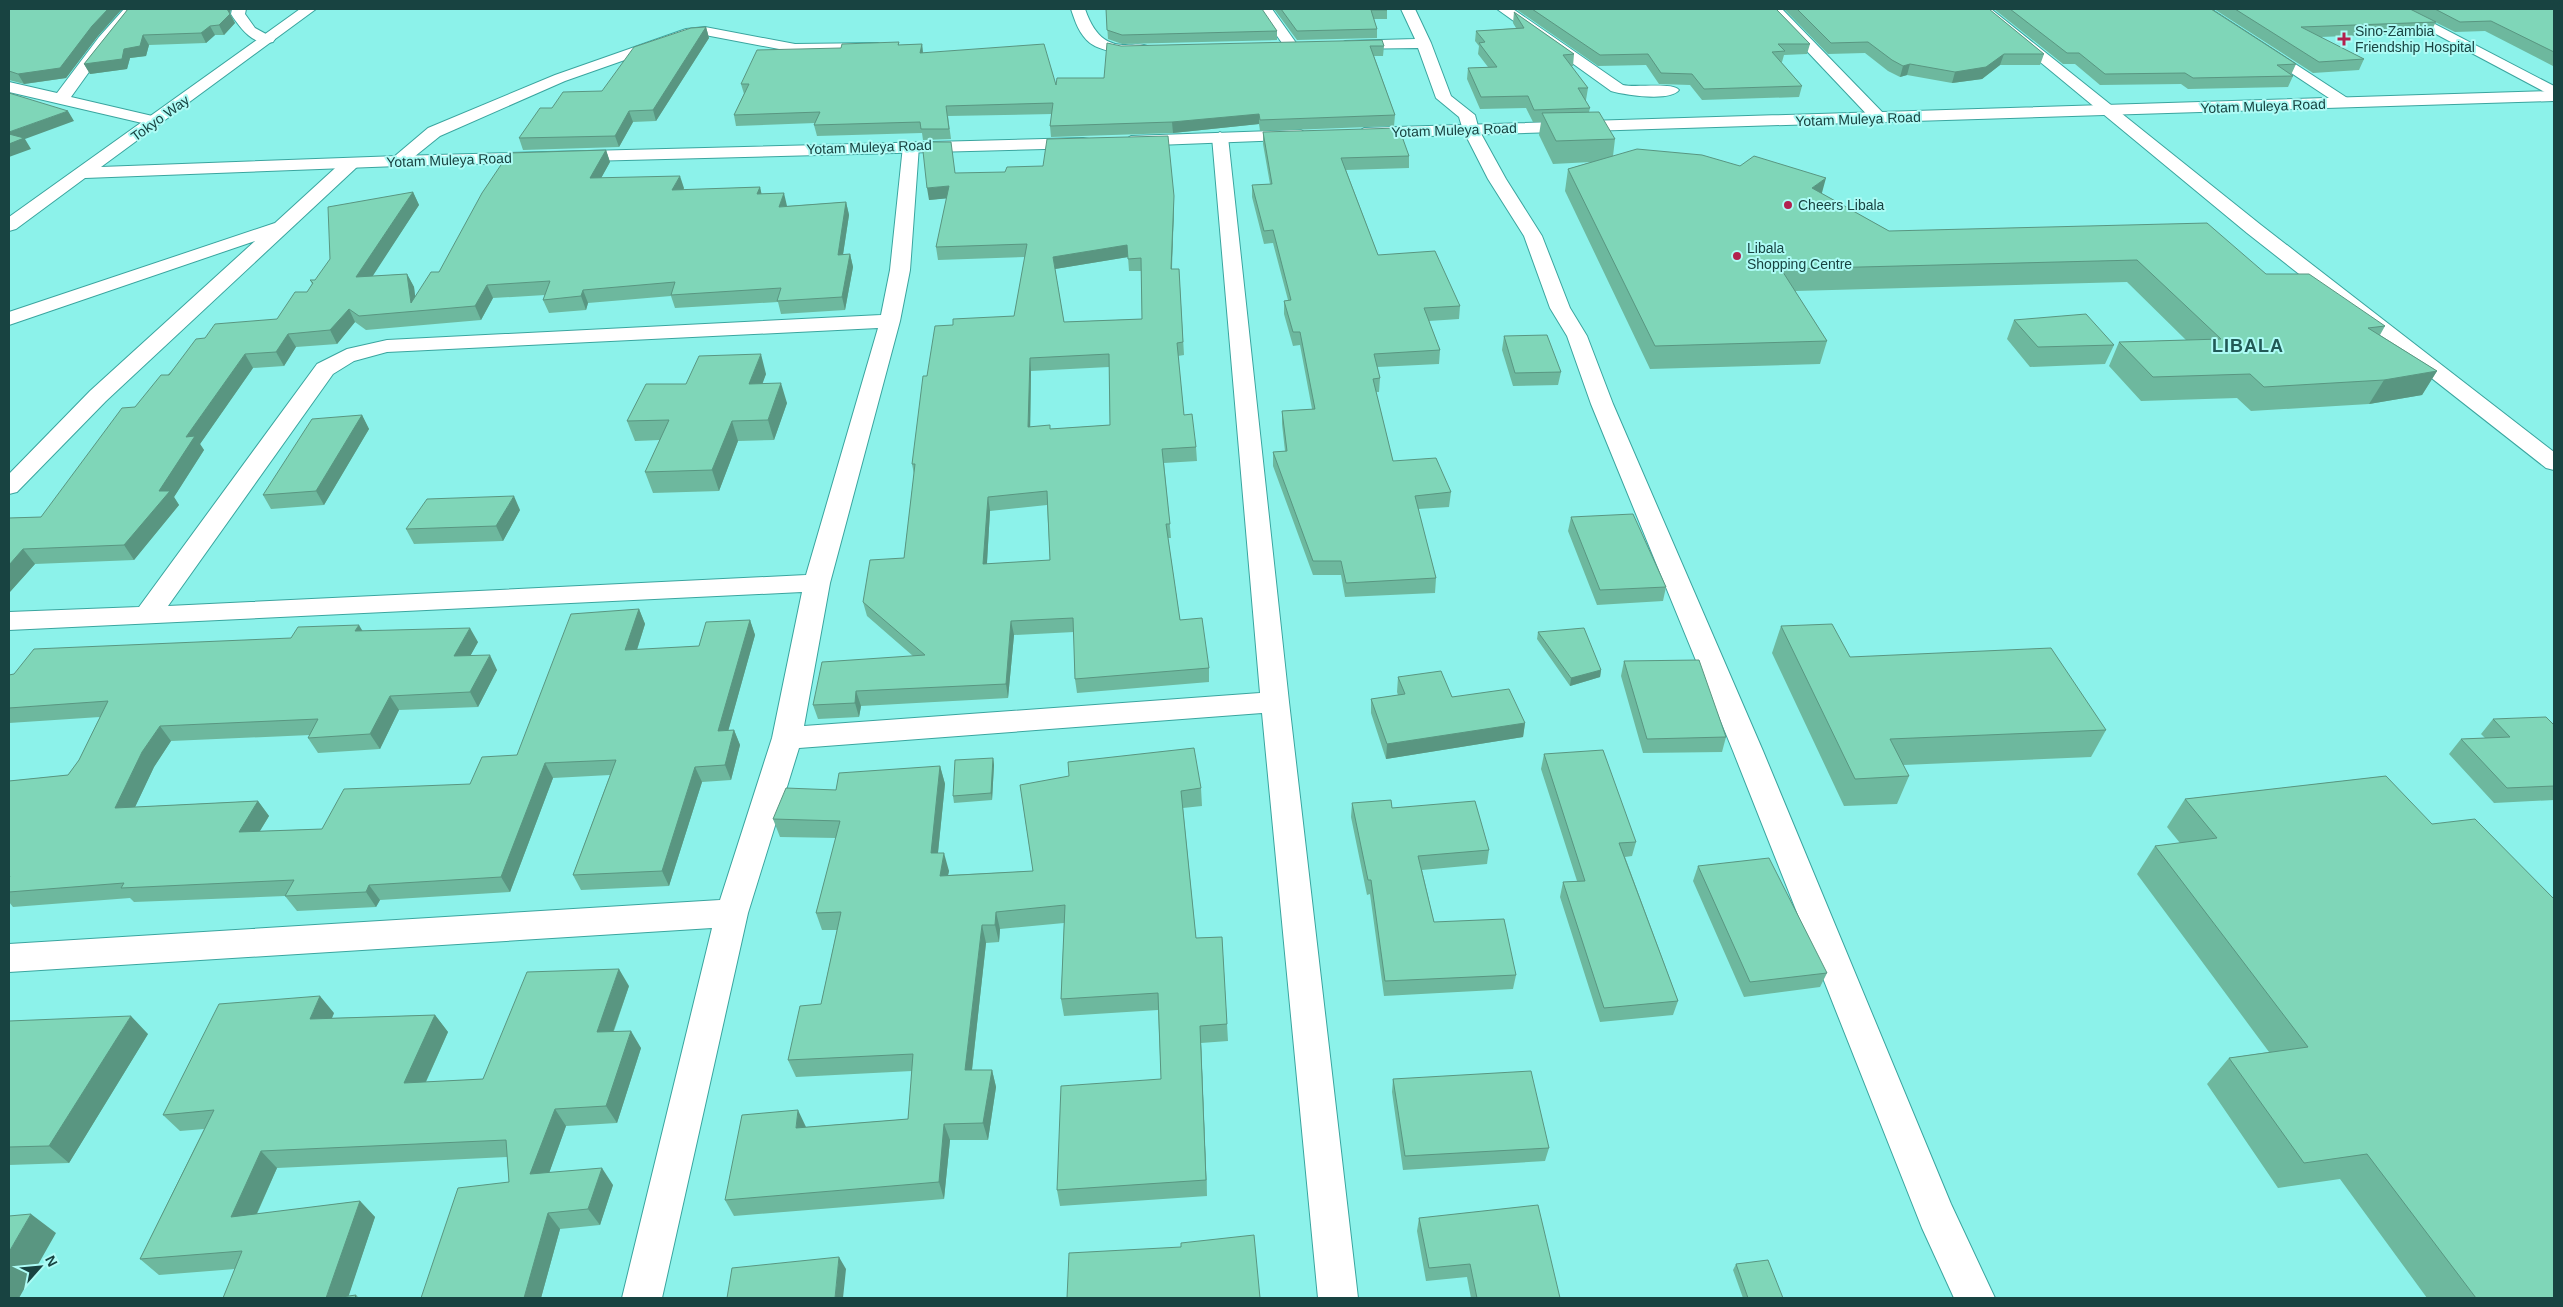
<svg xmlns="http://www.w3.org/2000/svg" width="2563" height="1307" font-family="Arial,sans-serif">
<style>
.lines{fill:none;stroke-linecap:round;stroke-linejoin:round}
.street-casing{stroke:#3aa59f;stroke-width:2}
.secondary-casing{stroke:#3aa59f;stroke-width:2}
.street{fill:#fff;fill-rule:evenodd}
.secondary{fill:#fff;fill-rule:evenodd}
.wall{fill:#6db89e;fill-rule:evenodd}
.shaded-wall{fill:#599681}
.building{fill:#7fd6b8;stroke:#599681;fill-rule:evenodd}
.poi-dot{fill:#b2214e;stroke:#adfbf5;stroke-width:2}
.labels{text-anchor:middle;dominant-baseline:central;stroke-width:4;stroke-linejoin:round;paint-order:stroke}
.far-poi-label{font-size:14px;fill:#184341;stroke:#adfbf5;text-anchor:start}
.far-street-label{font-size:14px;fill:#184341;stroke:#adfbf5}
.far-district-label{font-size:18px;font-weight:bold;letter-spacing:1px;fill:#225956;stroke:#adfbf5}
</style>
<rect width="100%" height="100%" fill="#8cf2ea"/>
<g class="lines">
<defs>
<path id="street" d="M124 9H139L109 44 71 97 161 118 163 121 161 124 155 126 9 92V82L57 93 99 37Z
M232 9H246L245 14 255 28 275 39 273 42C254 47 240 28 231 14Z
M1071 9H1085C1105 67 1140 33 1152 50 1144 62 1100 51 1090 43 1079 34 1075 21 1071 9Z
M1258 9H1272L1299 47 1297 50H1287Z
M1401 9H1415L1431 43 1451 96 1475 115 1479 130 1506 179 1542 236 1570 308 1587 336 1613 404 1763 751 1951 1204 1995 1298H1954L1922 1228 1733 751 1591 404 1567 336 1550 308 1524 236 1488 179 1463 130 1459 117 1436 98 1418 48 1345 49 1338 45 1345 41 1415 39Z
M1497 9H1513L1623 85C1635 88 1673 82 1679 90 1670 102 1625 95 1611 91Z
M1767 9H1782L1886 116 1888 119 1886 122H1874Z
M1976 9H1991L2261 225 2554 452V470L2546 468 2247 233Z
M2195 9H2211L2355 103 2353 106H2341Z
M2389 9H2406L2554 86V97Z
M705 27 795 44 878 43 885 47 878 51 795 52 705 35 693 36 565 81 440 136 404 165H392L389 161 428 128 555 75 686 29Z
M1220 132 1228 137 1289 702 1358 1298H1318L1262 713 799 748 748 913 662 1298H622L712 928 9 972V944L720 900 772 738 802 592 9 630V612L139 607 317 364 347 349 387 340 881 315 890 270 903 146 905 142H917L919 146 910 270 900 321 830 583 804 726 1260 693 1212 137ZM878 328 806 575 168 606 333 374 354 361 387 352Z
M351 158 357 159 360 163 357 167 106 401 17 492 9 494V474L90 391 255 241 9 325V312L275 223 345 159Z"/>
<path id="secondary" d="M300 9H316L101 167 398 156 1083 138 1089 139 1091 143 1089 147 1083 148 398 166 85 178 16 229 9 231V217Z
M2554 91V101L1364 138 1356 133 1364 128Z
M1301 130 1309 135 1307 139 1131 146 1123 141 1131 136Z"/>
</defs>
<!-- street casing -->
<use href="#street" class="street-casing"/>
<!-- secondary casing -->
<use href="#secondary" class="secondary-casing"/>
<!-- street -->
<use href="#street" class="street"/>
<!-- secondary -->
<use href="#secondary" class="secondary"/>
</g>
<!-- wall -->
<path class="wall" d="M9 9H122L98 36 66 78 24 84 9 80V82Z
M128 9H231L230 13 235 23 224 35H215L206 43 149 45 146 56 130 58 127 69 90 74 84 64Z
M1106 9 1277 31V40L1122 44 1108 39Z
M1274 9H1386L1387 10V19H1374L1377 29V38L1297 40Z
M1516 9H1776L1810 44 1807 54 1784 55 1782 62H1781L1802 86 1799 97 1702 100 1690 85 1659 84 1646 65 1598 66Z
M1784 9H1989L2044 54 2040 65H2000L1982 79 1952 83 1907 75 1900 77 1888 71 1865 53 1828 54Z
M1994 9H2211L2296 64 2291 75 2293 76 2288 87 2188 89 2181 84 2100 85 2075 64H2063Z
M2214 9H2554V66H2553L2485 31 2455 32 2413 11 2436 22 2430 33 2320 37 2364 59 2359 70 2313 73Z
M1514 12 1574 54 1573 66H1571L1588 88 1586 100H1584L1590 108 1589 112 1615 139 1613 156 1821 193 1889 231 2266 274 2385 326 2380 335 2437 371 2422 395 2369 404 2251 411 2237 398 2141 401 2109 366 2119 342 2186 340 2127 282 1795 291 1827 341 1820 364 1650 369 1565 191 1568 169 1591 162 1553 164 1539 135 1541 122H1533L1526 108 1480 109 1467 79 1468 68 1488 67 1478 54 1479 46 1475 41 1476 31 1516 28 1513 23Z
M706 27 709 38 656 121 633 122 619 147 523 150 519 138 552 108 602 91Z
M899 42V45L922 44 923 53 1056 85 1104 78 1121 46H1384L1383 56H1374L1395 115 1394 126 1260 131 1259 124 1173 133 1051 137 1050 126 1052 114 948 116 951 139 923 140 922 133 817 136 814 125 815 123 736 126 734 115 744 94 741 84Z
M1263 132 1409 156V168L1346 170 1378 255 1460 306 1459 319 1429 321 1440 350 1439 364 1377 367 1380 378 1379 392H1376L1393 461 1451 492 1449 507 1418 509 1436 578 1435 593 1345 597 1341 575H1313L1273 466V452L1285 451 1282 424V411L1312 409 1300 345 1293 346 1284 314V301L1288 300 1273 243 1264 244 1252 197V185L1270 184 1263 144Z
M606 150 610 162 601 178 684 188 683 190 760 187 761 194 787 206 846 202 849 215 843 254H850L853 267 845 310 781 314 778 302 675 308 671 296 588 303 586 310 549 313 543 300 545 295 493 298 481 320 366 330 355 322 337 344 296 347 284 366 253 368 200 444 204 450 174 497 179 505 134 560 35 564 9 593V518L41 517 135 407 205 338 277 319 307 292 312 284 310 280H315L413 192 419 205 372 276 407 274 414 287 415 297 439 272Z
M955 173 1174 208 1172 269H1179L1184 355 1178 356 1184 415 1196 447 1197 461 1164 463 1171 538H1168L1180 620 1209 668V682L1077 693 1075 679 1074 632 1014 635 1008 698 861 706 859 717 818 719 813 705 913 656 867 616 863 602 904 558 914 474 912 464 927 376 953 325 1014 316 1025 257 938 260 936 247 947 198 929 200ZM1128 257 1129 271H1141L1142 319 1064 322 1055 269ZM1109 367 1110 425 1050 429 1030 427 1031 371ZM1047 505 1050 560 987 564 990 511Z
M2014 320 2114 345 2105 364 2030 367 2007 339Z
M1504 336 1561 372 1558 385 1513 386 1502 350Z
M766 374 762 383 787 403 774 440 738 441 719 491 653 493 645 472 660 440 635 441 627 421 686 384Z
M362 415 369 429 324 505 271 509 263 495Z
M520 510 503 541 414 544 406 529Z
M1571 517 1666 587 1663 601 1597 605 1568 531Z
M639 609 645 624 637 650 699 646 750 620 755 635 728 731 734 730 740 745 731 780 702 782 669 886 581 890 573 875 610 775 553 778 510 892 380 900 376 907 297 911 285 896 134 902 130 898 13 907 9 902V781L68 775 79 760 100 717 9 723V675L291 638 363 631 478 642 470 656 497 670 478 707 399 710 380 749 318 753 308 738 310 735 171 741 154 767 135 807 258 801 269 816 260 831 322 829 470 784 517 755Z
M1781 626 1850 657 2106 730 2091 757 1903 765 1909 776 1897 804 1844 806 1772 653Z
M1538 632 1601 670 1600 677 1570 686 1537 639Z
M1624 661 1726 737 1722 752 1643 753 1621 676Z
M1398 677 1525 723 1523 737 1386 759 1371 713V699L1398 695 1397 692Z
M2493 719 2554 725V800L2494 803 2449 754 2461 739 2485 738 2481 734Z
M1544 754 1636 842 1632 856 1625 857 1678 1001 1673 1015 1600 1022 1560 897 1563 882 1577 881 1541 769Z
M993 758 994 765 992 800 954 803 953 796Z
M940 766 945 784 938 853 949 871 948 875 1033 871 1020 785 1201 788 1202 806 1183 808 1196 938 1222 937 1228 1041 1201 1043 1207 1196 1060 1206 1057 1190 1161 1079 1158 1010 1064 1016 1061 999 1064 923 1000 929 999 942 986 943 972 1070H992L996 1087 988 1140H950L944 1199 734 1216 725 1200 806 1127 908 1119 912 1071 796 1077 788 1060 821 1004 837 930H822L816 913 836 838 780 837 773 819 836 790Z
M2386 776 2554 1298H2427L2340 1179 2278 1188 2207 1084 2229 1058 2269 1052 2137 874 2155 846 2180 843 2167 827 2185 799Z
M1352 803 1392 808 1489 850 1487 864 1422 870 1434 922 1516 975 1513 989 1384 996 1370 894 1367 895 1351 817Z
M1698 866 1827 973 1820 987 1744 997 1693 881Z
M629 986 614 1031 641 1048 617 1123 566 1126 549 1173 613 1185 600 1225 560 1229 541 1298H421L509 1182 507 1157 277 1168 257 1214 360 1201 375 1217 348 1296 356 1295 359 1298H223L235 1269 159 1275 140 1259 204 1129 180 1131 163 1115 334 1013 332 1018 435 1015 448 1032 426 1082 483 1079Z
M9 1021 148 1034 69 1163 9 1165Z
M1393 1079 1549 1148 1545 1161 1403 1170 1392 1092Z
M1419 1218 1560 1298H1471L1467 1277 1426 1281 1417 1231Z
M1736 1264 1783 1298H1743L1733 1270Z"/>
<!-- shaded-wall -->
<path class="shaded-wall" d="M108 9H122L98 36 66 78 24 84 18 74 92 26Z
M226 9H231L229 15 230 14 235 23 224 35 219 25Z
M210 26 215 35 206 43 201 33Z
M706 27 709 38 656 121 653 110Z
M143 35 149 45 146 56 130 58 127 69 90 74 84 64 124 49Z
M922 44 923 54 920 53Z
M2004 54 2000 65 1982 79 1952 83 1955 72Z
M1910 64 1907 75 1900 77 1903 66Z
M68 111 74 121 25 139 31 149 9 157V132Z
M629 111 633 122 619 147 615 136Z
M1259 114V124L1173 133 1172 122Z
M606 150 610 162 594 191 590 178Z
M680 176 684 188 676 203 672 190Z
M1826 178 1820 200 1812 188Z
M949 186 951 198 929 200 927 188Z
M760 187 763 200 757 194Z
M413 192 419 205 363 291 356 277Z
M784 193 787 206 779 207Z
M1174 196V208L1171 282V269Z
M846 202 849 215 841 268 838 255Z
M1127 245 1128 257 1055 269 1053 257Z
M850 254 853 267 845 310 842 297Z
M407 274 414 287 417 311 411 303Z
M487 285 493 298 481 320 475 306Z
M583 290 588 303 586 310 581 296Z
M349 309 355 322 337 344 330 330Z
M288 334 296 347 284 366 276 352Z
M245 354 253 368 200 444 204 450 174 497 179 505 134 560 124 545 159 491 186 437Z
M761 354 766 374 755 404 749 384Z
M1030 358 1031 371 1030 440 1028 427Z
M2437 371 2422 395 2369 404 2384 380Z
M781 383 787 403 774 440 768 420Z
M362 415 369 429 324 505 316 491Z
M732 421 738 441 719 491 712 470Z
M514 496 520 510 503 541 496 526Z
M988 497 990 511 986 578 983 564Z
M23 549 35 564 9 593V565Z
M639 609 645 624 632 665 625 650Z
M750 620 755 635 724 746 718 731Z
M1011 621 1014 635 1008 698 1006 684Z
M359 625 368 640 355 631Z
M470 628 478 642 462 671 454 656Z
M490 655 497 670 478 707 470 692Z
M1601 670 1600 677 1570 686 1571 678Z
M856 691 861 706 859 717 855 703Z
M390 696 399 710 380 749 370 734Z
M1525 723 1523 737 1386 759 1387 744Z
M160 726 171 741 154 767 128 822 115 808 142 752Z
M734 730 740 745 731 780 725 765Z
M993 758 994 765 992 800 991 793Z
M545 763 553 778 510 892 501 877Z
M940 766 945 784 936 871 931 853Z
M695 767 702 782 669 886 662 871Z
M258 801 269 816 250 847 239 832Z
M944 853 949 871 944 893 940 876Z
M369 885 380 900 376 907 366 892Z
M996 912 1000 929 999 942 995 925Z
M982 925 986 943 970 1087 965 1070Z
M619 969 629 986 607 1049 597 1032Z
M320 996 334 1013 324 1036 310 1019Z
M435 1015 448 1032 418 1099 404 1083Z
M131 1016 148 1034 69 1163 49 1146Z
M1200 1026 1201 1043 1207 1196 1206 1180Z
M631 1031 641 1048 617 1123 606 1106Z
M992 1070 996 1087 988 1140 983 1123Z
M555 1109 566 1126 543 1190 530 1174Z
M798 1110 806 1127 803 1144 796 1128Z
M944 1124 950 1140 944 1199 939 1182Z
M261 1151 277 1168 248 1233 231 1217Z
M602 1168 613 1185 600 1225 588 1209Z
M360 1201 375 1217 348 1298H326Z
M548 1213 560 1229 541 1298H524Z
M31 1214 56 1233 19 1298H9V1252Z
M839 1257 846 1269 843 1298H835Z"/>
<!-- building -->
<path class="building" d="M9 9H108L92 26 60 68 18 74 9 71Z
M128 9H227L230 14 219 25 210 26 201 33 143 35 140 46 124 49 122 59 84 64Z
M1106 9H1262L1277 31 1122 35 1107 30Z
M1281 9H1386L1387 10H1371L1377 29 1297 31Z
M1532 9H1776L1810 44H1778L1785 51 1772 52 1802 86 1704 89 1692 74 1661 73 1648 54 1600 55Z
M1797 9H1989L2044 54H2004L1986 67 1955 72 1910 64 1903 66 1892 60 1868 42 1831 43Z
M2010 9H2211L2296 64 2277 65 2293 76 2193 78 2185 73 2105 74 2079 53H2067Z
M2235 9H2410L2436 22 2301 27 2364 59 2319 62Z
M2435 9H2554V52L2491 21 2460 22Z
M1514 12 1574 54 1563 55 1588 88H1578L1590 108 1534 110 1528 96 1481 97 1468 68 1497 67 1479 43 1485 42 1476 31 1524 28Z
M706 27 653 110 629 111 615 136 519 138 540 108H552L563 92 602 91 634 47 691 28Z
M1382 40 1384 46H1370L1395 115 1260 120 1259 114 1172 122 1050 126 1053 103 946 106 949 129H921L920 122 814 125 820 112 734 115 749 84H741L757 50 841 48 842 44 899 42 898 45 922 44 920 53 1044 44 1056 85 1057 78H1104L1107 43 1121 46Z
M9 93 68 111 9 132Z
M1599 112 1615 139 1556 141 1542 113Z
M1399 128 1409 156 1341 158 1378 255 1435 251 1460 306 1424 308 1440 350 1374 354 1380 378 1373 379 1393 461 1436 458 1451 492 1415 496 1436 578 1346 583 1341 561H1313L1273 452 1287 451 1282 411 1315 409 1300 332H1293L1284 301 1291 300 1273 230 1264 231 1252 185 1272 184 1263 132Z
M9 134 24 138 9 144Z
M1168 136 1174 196 1171 269H1179L1183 342 1177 343 1184 415 1192 414 1196 447 1162 449 1170 524H1166L1180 620 1202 618 1209 668 1075 679 1073 618 1011 621 1006 684 856 691 855 703 813 705 822 662 925 655 863 602 870 560 904 558 915 464H912L923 376H927L935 326 953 325V319L1014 316 1027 244 936 247 949 186 927 188 922 142H951L955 173 1005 172 1007 167 1043 166 1047 139ZM1127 245 1128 259 1141 258 1142 319 1064 322 1053 257ZM1109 354 1110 425 1050 429V425L1028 427 1030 358ZM1047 491 1050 560 983 564 988 497Z
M1637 149 1702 155 1740 166 1754 156 1826 178 1812 188 1889 231 2207 223 2266 274H2309L2385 326 2368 328 2437 371 2384 380 2264 387 2250 374 2153 377 2119 342 2221 339 2137 260 1781 269 1827 341 1655 346 1568 169Z
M606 150 590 178 680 176 672 190 760 187 757 194 784 193 779 207 846 202 838 255 850 254 842 297 777 301 781 288 671 295 675 282 583 290 581 296 543 300 550 281 487 285 475 306 359 316 349 309 330 330 288 334 276 352 245 354 186 437 195 436 159 491H170L124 545 23 549 9 565V518L41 517 122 408 135 407 161 375H169L196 339 205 338 215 324 277 319 295 292H307L313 283 310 280H315L330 259 328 207 413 192 356 277 407 274 411 303 431 272H439L482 193 509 153Z
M2086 314 2114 345 2038 347 2014 320Z
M1547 335 1561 372 1515 373 1504 336Z
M761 354 749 384 781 383 768 420 732 421 712 470 645 472 669 420 627 421 646 384H686L699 356Z
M362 415 316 491 263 495 312 419Z
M514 496 496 526 406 529 427 499Z
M1633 514 1666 587 1600 590 1571 517Z
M639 609 625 650 699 646 706 622 750 620 718 731 734 730 725 765 695 767 662 871 573 875 616 760 545 763 501 877 369 885 366 892 285 896 294 880 121 888 124 883 9 892V878L10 876H9V781L68 775 79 760 108 701 9 708V675L14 674 34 649 291 638 298 627 359 625 355 631 470 628 454 656 490 655 470 692 390 696 370 734 308 738 318 719 160 726 142 752 115 808 258 801 239 832 322 829 344 789 470 784 482 757 517 755 571 614Z
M1832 624 1850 657 2051 648 2106 730 1890 739 1909 776 1855 779 1781 626Z
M1584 628 1601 670 1571 678 1538 632Z
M1699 660 1726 737 1647 739 1624 661Z
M1441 671 1452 697 1509 689 1525 723 1387 744 1371 699 1405 694 1398 677Z
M2546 717 2554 725V786L2507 788 2461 739 2510 737 2493 719Z
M1194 748 1201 788 1181 791 1196 938 1222 937 1227 1024 1200 1026 1206 1180 1057 1190 1061 1086 1161 1079 1158 993 1061 999 1065 905 996 912 995 925H982L965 1070H992L983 1123 944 1124 939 1182 725 1200 742 1115 798 1110 796 1128 908 1119 913 1054 788 1060 800 1006 821 1004 841 912 816 913 840 821 773 819 786 788 836 790 839 773 940 766 931 853H944L940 876 1033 871 1020 785 1069 776 1068 762Z
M1603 750 1636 842 1619 843 1678 1001 1604 1008 1563 882 1585 881 1544 754Z
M993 758 991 793 953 796 955 760Z
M2386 776 2432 824 2475 819 2554 899V1298H2476L2367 1154 2304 1163 2229 1058 2308 1047 2155 846 2217 838 2185 799Z
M1391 800 1392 808 1475 801 1489 850 1418 856 1434 922 1504 919 1516 975 1385 981 1371 880H1368L1352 803Z
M1769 858 1827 973 1750 982 1698 866Z
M619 969 597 1032 631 1031 606 1106 555 1109 530 1174 602 1168 588 1209 548 1213 524 1298H421L458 1188 509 1182 506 1140 261 1151 231 1217 360 1201 326 1298H223L242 1251 140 1259 214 1110 163 1115 219 1004 320 996 310 1019 435 1015 404 1083 483 1079 527 972Z
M131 1016 49 1146 9 1147V1021Z
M1531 1071 1549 1148 1405 1156 1393 1079Z
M1538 1205 1560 1298H1477L1470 1264 1429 1268 1419 1218Z
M31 1214 9 1252V1216Z
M1254 1235 1260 1298H1067L1069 1253 1181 1247V1243Z
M839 1257 835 1298H727L732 1268Z
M1768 1260 1783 1298H1748L1736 1264Z
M356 1295 355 1298H334Z"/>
<!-- markers -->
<g class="poi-dot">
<path d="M2341.5 31.5h5v5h5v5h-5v5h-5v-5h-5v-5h5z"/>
<circle cx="1788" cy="205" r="5"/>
<circle cx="1737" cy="256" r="5"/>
</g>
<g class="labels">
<!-- far-poi labels -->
<g class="far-poi-label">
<text x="2355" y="31">Sino-Zambia<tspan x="2355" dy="16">Friendship Hospital</tspan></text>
<text x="1798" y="205">Cheers Libala</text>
<text x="1747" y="248">Libala<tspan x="1747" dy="16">Shopping Centre</tspan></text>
</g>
<!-- far-street labels -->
<g class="far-street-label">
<text transform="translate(2263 106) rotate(-2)">Yotam Muleya Road</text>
<text transform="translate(160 118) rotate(-36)">Tokyo Way</text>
<text transform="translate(1858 119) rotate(-2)">Yotam Muleya Road</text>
<text transform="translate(1454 130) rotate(-2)">Yotam Muleya Road</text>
<text transform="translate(869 147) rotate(-2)">Yotam Muleya Road</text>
<text transform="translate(449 160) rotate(-2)">Yotam Muleya Road</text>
</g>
<!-- far-district labels -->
<g class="far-district-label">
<text x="2248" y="346">LIBALA</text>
</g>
</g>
<!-- border -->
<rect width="2563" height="1307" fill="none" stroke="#184341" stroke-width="20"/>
<!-- north arrow -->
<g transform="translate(40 1267) rotate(63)" stroke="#adfbf5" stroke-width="4" paint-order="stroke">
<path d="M0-4L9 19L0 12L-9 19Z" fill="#184341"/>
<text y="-8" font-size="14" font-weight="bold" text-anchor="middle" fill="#184341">N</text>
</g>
</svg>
